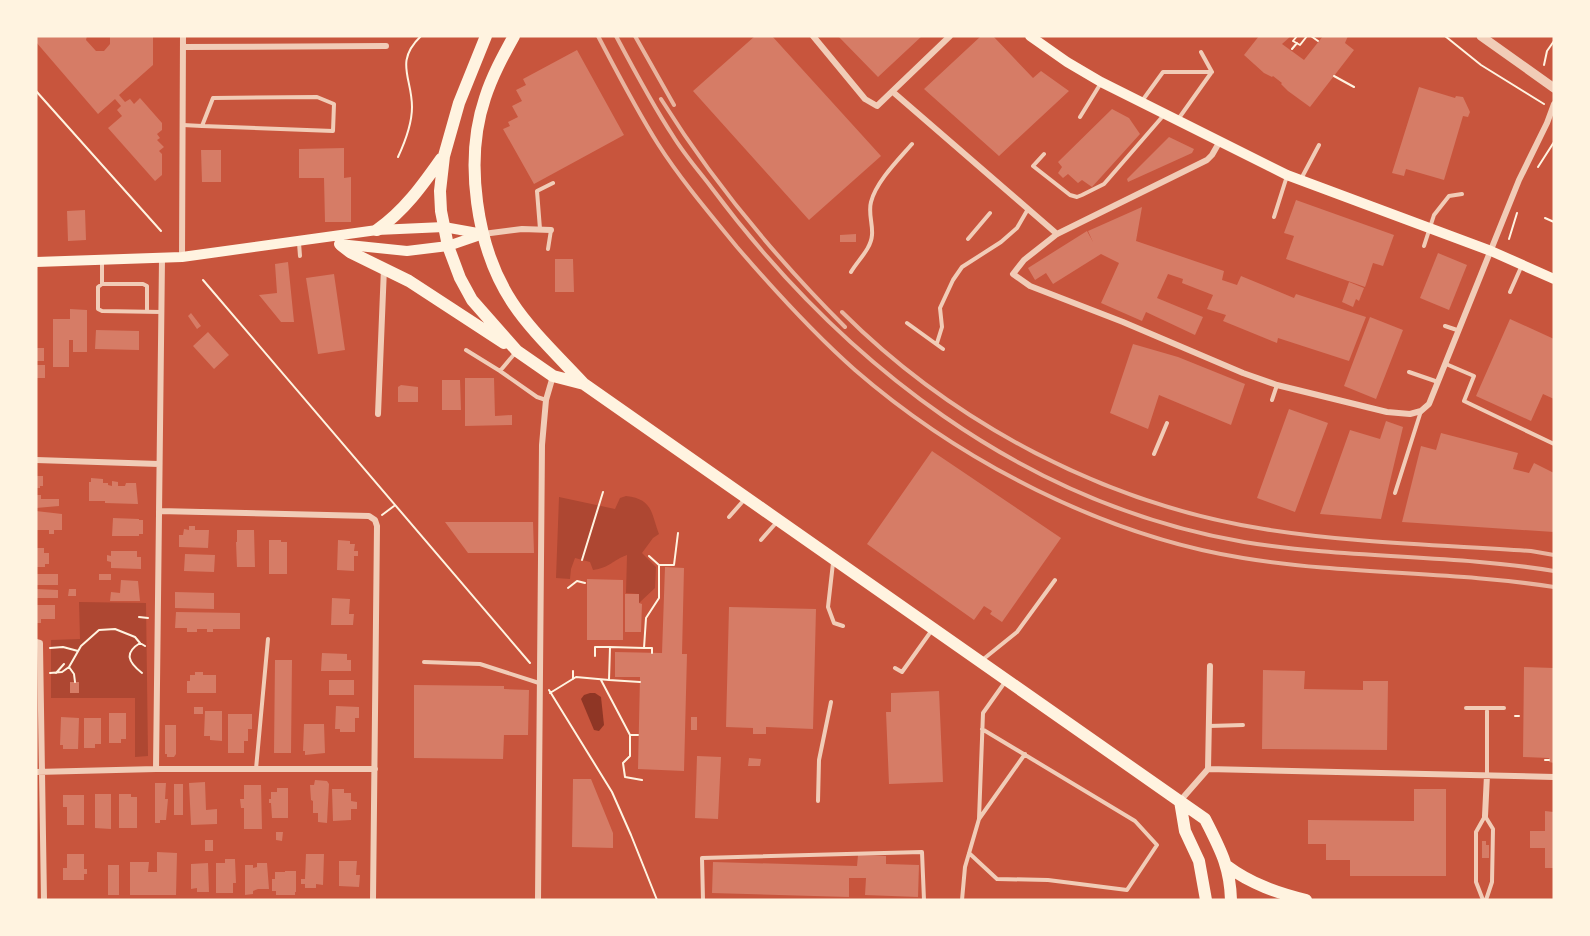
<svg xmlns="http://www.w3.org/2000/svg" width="1590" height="936" font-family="'PT Serif',serif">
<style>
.green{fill:#ae4732}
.water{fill:#8f3625}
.building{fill:#d67c66}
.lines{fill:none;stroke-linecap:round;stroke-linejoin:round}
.path{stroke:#fff3e0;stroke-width:2}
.service{stroke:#f1ccb7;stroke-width:4}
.minor{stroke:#f1ccb7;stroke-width:6}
.tertiary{stroke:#f1ccb7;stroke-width:9}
.secondary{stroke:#fff3e0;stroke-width:10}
.primary{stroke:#fff3e0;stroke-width:10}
.trunk{stroke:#fff3e0;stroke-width:12}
.rail{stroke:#e9b49f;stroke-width:4}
</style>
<rect width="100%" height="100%" fill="#c8553d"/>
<!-- green -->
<path class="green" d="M626 496C653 499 651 513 659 534L653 538 642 553 656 567 655 588 639 603V594L626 593 627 555C613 560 609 568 593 570L590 562 575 558 571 569 570 579 556 578 559 497 615 509 620 498Z
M79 602 146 603 148 756 135 757V698H51V640L80 639Z"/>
<!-- water -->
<path class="water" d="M590 693H595L601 697 604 725 599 731 594 730 581 699 584 695Z"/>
<!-- building -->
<path class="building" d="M36 36H87L86 40 96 51H104L110 44V36H153V65L119 95 125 102 130 99 134 104 140 98 162 123V130L157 134 160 138 157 140 164 147 159 151 162 154V175L155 181 108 128 122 116 117 110 121 106 115 99 98 114 36 42Z
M755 36H772L881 156 809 220 693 91Z
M838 36H922L878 77Z
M981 36H993L1033 78 1041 71 1069 91 999 156 924 89Z
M1259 36H1291L1282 44 1304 60 1323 36H1348L1345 43 1354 50 1310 107 1288 91 1281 84 1282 83 1273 76 1272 77 1264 73 1244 55Z
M577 50 624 135 534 184 503 129 510 126 508 122 518 117 512 106 522 101 516 90 526 85 523 79Z
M1419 87 1455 98 1456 96 1463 97 1470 112 1468 117 1463 116 1444 180 1406 169 1404 176 1392 173Z
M1112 109 1129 118 1140 134 1092 187 1082 180 1078 183 1068 174 1063 178 1058 173 1062 167 1058 162Z
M1169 137 1194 149 1192 153 1128 182 1127 179Z
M344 148V178L351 177V222H325L324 178H299V149Z
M201 150H221V182H202Z
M1296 200 1394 235 1383 266 1373 263 1365 287 1286 259 1294 236 1284 233Z
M1142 207 1136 241 1224 271 1222 280 1237 285 1241 276 1294 298 1296 294 1366 317 1349 361 1278 338 1277 343 1223 321 1226 315 1207 309 1213 295 1182 283 1183 279 1168 274 1157 298 1203 317 1195 335 1146 312 1142 321 1101 303 1119 263 1101 254 1053 284 1046 273 1035 280 1028 268 1087 231 1093 242 1088 231Z
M85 210 86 240 68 241 67 211Z
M856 234V242H840V235Z
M1438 253 1467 265 1449 310 1420 298Z
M555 259H573L574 292H555Z
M288 262 294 322H281L259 295 277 293 275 264Z
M334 274 345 350 318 354 306 278Z
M1349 282 1364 288 1359 301 1356 299 1353 307 1342 302Z
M70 309 87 310V352H73V340H69V367H53V319H70Z
M191 313 201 326 197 329 188 316Z
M1370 317 1403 330 1376 399 1344 386Z
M1510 319 1554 339V399L1543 394 1531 421 1476 396Z
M96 330 139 331V350L95 349Z
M208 332 229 355 214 369 193 346Z
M1133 344 1178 357 1245 384 1231 425 1159 395 1148 429 1110 413Z
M36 348H44V361H36Z
M36 365H45V378H36Z
M465 378H494L495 416 512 415V425L465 426Z
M442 380H460L461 410H442Z
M401 385 418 387V402H398V387Z
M1289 409 1328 423 1295 512 1257 498Z
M1386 421 1403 427 1381 519 1320 514 1350 430 1380 439Z
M1441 433 1518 453 1513 469 1529 473 1534 463 1554 473V532L1402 522 1421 446 1436 450Z
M932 451 1061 538 1002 622 990 614 992 611 984 606 974 620 867 544Z
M36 476H43V486H40V488H36Z
M91 478 103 479V483H108V485L112 486V481L118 482V486H125L126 483H136L138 504 105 503V501H89V482H91Z
M36 495H41V499H59V506L36 508Z
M36 511 62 514V530H54V534H49V530H36Z
M113 518 139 519V520H143V534H139V536H112Z
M445 522H533L534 553H468Z
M189 526H195V530H209L208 548 179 547V535H183L184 529 189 530Z
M237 530H254L255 567H237L236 542H237Z
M269 540H281V542H287V574H269Z
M338 540 350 541V544H355L354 551H358V556H354V571L337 570Z
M36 548H44V553H49V564H45V567H36Z
M111 551H137V557H141V569L111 568V562L107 561V555L111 556Z
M185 554 215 555 214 572 184 571Z
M665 567 684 568 682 654H687L684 771 638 769 640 677H615V652L662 653Z
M36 574H58V585H36Z
M99 574H111V580H99Z
M587 579 623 580V640H587Z
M121 580 138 581 140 601H110L111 592 120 593Z
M36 589 58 590V598H36Z
M69 589H76V596H68Z
M175 592 214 593V609L175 608Z
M625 594H639V603L642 604 641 632H625Z
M332 598 350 599 349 614H354L353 625H331Z
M36 605H55V619H41V623H36Z
M729 607 816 609 813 729 766 727V734H753V728L726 727Z
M176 612 240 613V629H213V632H207V629H197V632H187V628H175Z
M322 653 347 654V660H351V671H321Z
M275 660H292L291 753H274Z
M1524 667 1554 668V763L1549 762V758L1523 757Z
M1263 670 1305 671 1304 689 1363 690V681H1388L1387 750 1262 749Z
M195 672H203V675H216V693H187V681H190V675H195Z
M329 680H354V695H329Z
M70 682H79V693H70Z
M414 685 504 686V689L529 690 528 735H504L503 759 414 758Z
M939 691 943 782 889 784 886 712H891V693Z
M336 706 359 707V718H355V732H340V729H335Z
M194 707H203V714H194Z
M205 711H222V741L210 740V736H204Z
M109 713H126V739H121V743H109Z
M228 714H252V729H248V741H244V753H228Z
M61 717 79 718 78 749H63V745H60Z
M691 717H697V730H691Z
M84 718H101V744H95V748H84Z
M304 724H324L325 753 305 755V751H303Z
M165 725H176V754L174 757H167V754H165Z
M697 756 721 757 718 819 695 818Z
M749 758 761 759 760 766H748Z
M573 779H591L613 833V848L572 847Z
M315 780 327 781 329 784 327 823 318 822V813H313V801L311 800 310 785H314Z
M205 782 206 810 217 809V824L191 825 189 783Z
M155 783H166L165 799H168L166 820H160V823H155Z
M174 784H183V815H174Z
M244 785H261L262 829H244V808H241L240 799H244Z
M277 788H288V818H272L271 803H269V799H271V792H277Z
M332 789H344V793H351V801L357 802V809H351V820L333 821Z
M1414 789H1446V876H1350V860H1326V844H1308V820L1414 821Z
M95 794H111V829L95 828Z
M119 794H131V797H137V828H119Z
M63 795H84V825H67V807H63Z
M1545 811 1554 812V868H1545V848H1530V831H1545Z
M276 832H283L282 841 276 840Z
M205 840H213V851H205Z
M1482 841H1486V845H1489V858H1482Z
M157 852 177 853 176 895H130V862H149L148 872H157Z
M67 854H84V869H87V874H84V880H63V868H67Z
M306 854H324L323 885 316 884V888H305V884H301V879H305Z
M858 855 886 856V864L919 865 918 897 865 895 866 878H849V897L712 893 713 862 857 866Z
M225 859H235L236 883H233V893H216V863H225Z
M339 861H357L356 875H360L359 887 339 886Z
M208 863 209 892H197V888L191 889V864Z
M257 863H267L269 889H258L253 891V894L245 895V865H253V868L257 867Z
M108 865H119V895H108Z
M285 871H296V892H295V895H276V891H272V879H275V872H285Z"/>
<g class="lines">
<!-- path -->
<path class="path" d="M1297 36 1293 41 1300 45 1307 36
M1311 36 1318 41
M1445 36 1481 65 1544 104
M1292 49 1297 43
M1544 65 1547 51 1554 41
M1334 76 1354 87
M36 91 161 231
M398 157C405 142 412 124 412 107 412 77 394 62 421 36
M1538 167 1554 142
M1545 218 1554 222
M1509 239 1517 213
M203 280 530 663
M382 515 394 506
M582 560 603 492
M659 565H674L678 533
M577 581 585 583
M568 588 577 581
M139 617 148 618
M50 648 63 647 78 651
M644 648H652V653
M595 656V647H610
M69 667 74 674 75 682
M573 671V679
M50 673 62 672 69 667 81 646 99 630 115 629 135 637 140 643
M56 673 64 664
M142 673C128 662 124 653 140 643L145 646
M601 680 630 735V756L623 763 625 777 642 780
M640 682 609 680 610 647 644 648 646 618 659 598V565L649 556
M549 690 612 792 631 835 657 900
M550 693 576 677 609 680
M1515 716H1519
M630 735H638
M1545 760H1549"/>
<!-- service -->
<path class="service" d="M1201 52 1212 72
M1142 101 1163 72H1212
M1080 117 1101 83
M1179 118 1211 73
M183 125 202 126 333 131 334 104 317 97 213 98 202 126
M1044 154 1033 166 1070 195 1077 197 1082 195 1104 184 1163 116
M1301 179 1319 145
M1274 217 1287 176
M540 229 537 191 553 183
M968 239 990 213
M299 243 300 256
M1424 246 1434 215 1449 196 1462 194
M548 249 551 230
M102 261V284L98 287V309L102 311 161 312
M851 272C858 260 871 249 872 235 873 224 868 213 871 202 876 182 898 160 912 144
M102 284H143L147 286V311
M1510 292 1522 265
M907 323 943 349
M1445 326 1457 330
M937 343 942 327 940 308 953 280 962 267 1001 242 1017 228 1028 209
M466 350 500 371 516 352
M1446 364 1474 376 1464 401 1554 444
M500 371 537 397 546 400
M1409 372 1438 382
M1272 400 1277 385
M1154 454 1167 423
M1395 493 1421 411
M729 517 744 500
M761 540 776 523
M833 563 828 607 834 623 843 626
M981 661 1017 632 1055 580
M424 662 480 664 539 683
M895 668 902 672 932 630
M1466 708H1504
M1487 711V774
M1209 726 1243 725
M256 769 268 639
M818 801 819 760 831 702
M979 819 1025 754
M969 853 997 879 1048 880 1127 890 1157 845 1135 821 982 729
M703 900 702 858 922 852 924 900
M962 900 965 867 979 819 983 713 1005 682
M1483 900 1476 882V832L1485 816 1493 829 1492 882 1486 900"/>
<!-- minor -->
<path class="minor" d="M813 36 865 99 877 106 950 36
M183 47 386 46
M893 92 1057 234
M1220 141 1212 155 1207 160 1057 234 1024 260 1013 274 1030 286 1123 322 1243 373 1277 385 1387 412 1410 414 1421 411 1429 404 1519 180 1547 123 1554 104
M483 234 522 229 551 230
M182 257 183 36
M378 414 384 268
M36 460 159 464
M159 511 369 516 375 520 377 526 373 900
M36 642 40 643V646L44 900
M156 769 162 259
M1208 769 1554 777
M36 772 156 769H375
M1180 801 1208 769 1210 666
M1485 816 1487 775
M538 900 542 445 546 400 553 376"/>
<!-- tertiary -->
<path class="tertiary" d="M1481 36 1554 88"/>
<!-- secondary -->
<path class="secondary" d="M1030 36 1067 62 1101 82 1287 175 1491 251 1554 279"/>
<!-- primary -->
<path class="primary" d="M339 244 407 251 448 246 480 235
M36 262 182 257 377 230 444 227 483 234"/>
<!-- trunk -->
<path class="trunk" d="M486 36 459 103 444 156 440 191 441 211 448 246 460 278 472 300 517 351 553 376 584 384
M514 36C503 56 492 76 485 98 464 160 476 247 512 302 530 330 561 359 584 384L1205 819C1220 849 1230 866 1231 900
M377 230C404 211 422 186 441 159
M341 245 350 252 409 281 504 343
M1180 801 1185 831 1199 861 1206 900
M1227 866C1251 884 1278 893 1306 900"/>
<!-- rail -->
<path class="rail" d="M598 36C617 72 636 109 658 144 681 180 710 214 737 247 774 290 812 332 855 370 961 462 1105 536 1243 558 1346 575 1451 571 1554 587
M616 36C634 70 652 104 673 136 684 154 698 170 711 187 842 363 1023 504 1244 542 1347 559 1452 554 1554 571
M635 36 674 105
M661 99C713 182 776 258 845 327
M842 312C954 424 1106 504 1264 529 1352 543 1442 545 1531 551L1554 555"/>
</g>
<!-- border -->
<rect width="1590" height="936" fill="none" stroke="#fff3e0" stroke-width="75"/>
</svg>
